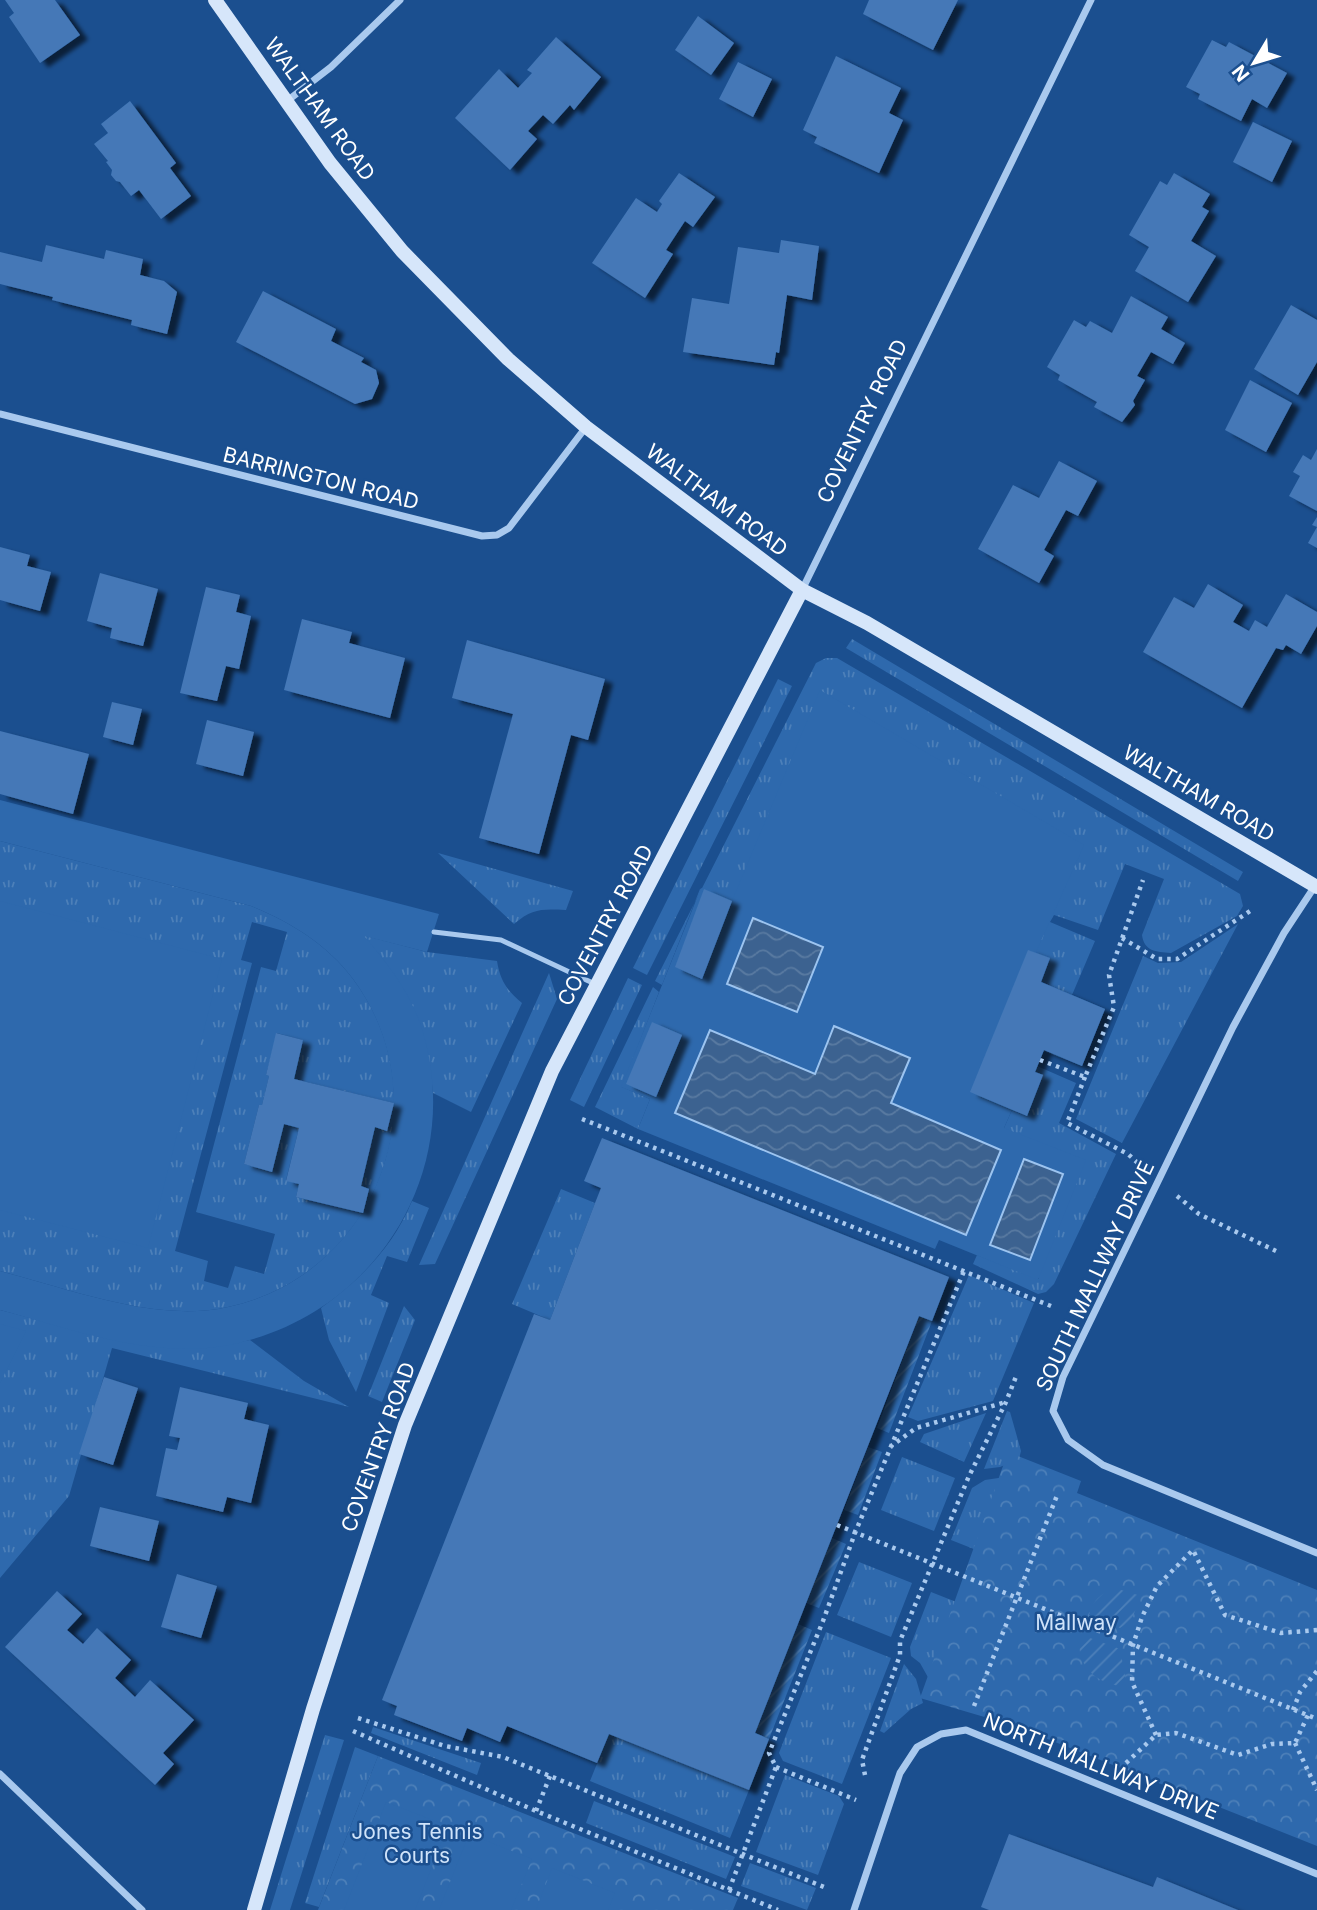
<svg xmlns="http://www.w3.org/2000/svg" width="1317" height="1910" font-family="Inter,sans-serif">
<style>
.grass{fill:url(#grass-tufts);fill-rule:evenodd}
.forest{fill:url(#forest-crowns)}
.garden{fill:url(#garden-furrows)}
.pitch{fill:#2e69ad}
.water{fill:url(#water-waves);stroke:#9cc4f0;stroke-width:2}
.building{fill:#4478b7;filter:url(#shadow)}
.lines{fill:none;stroke-linecap:round;stroke-linejoin:round}
.path{stroke:#a9c9ee;stroke-width:4.5;stroke-dasharray:3.5 5;stroke-linecap:butt}
.lane{stroke:#a9c9ee;stroke-width:5}
.street{stroke:#a9c9ee;stroke-width:7}
.secondary{stroke:#d6e6fa;stroke-width:14}
.labels{text-anchor:middle;dominant-baseline:central;stroke-width:5;stroke-linejoin:round;paint-order:stroke}
.street-label{font-size:21px;fill:#fff;stroke:#1b4f8f}
.park-label{font-size:21px;fill:#cfe3fa;stroke:#1b4f8f}
</style>
<defs>
<pattern id="grass-tufts" width="24" height="20" patternUnits="userSpaceOnUse" patternTransform="scale(1.75)"><rect width="24" height="20" fill="#2e69ad"/><path d="M3 7l-1-3M5 7V3M7 7l1-3M15 17l-1-3M17 17v-4M19 17l1-3" fill="none" stroke="#4d80b9"/></pattern>
<pattern id="forest-crowns" width="20" height="18" patternUnits="userSpaceOnUse" patternTransform="scale(1.75)"><rect width="20" height="18" fill="#2e69ad"/><path d="M2 6a3 3 0 1 1 6 0M12 15a3 3 0 1 1 6 0" fill="none" stroke="#4d80b9"/></pattern>
<pattern id="garden-furrows" width="10" height="10" patternUnits="userSpaceOnUse" patternTransform="scale(1.75)"><rect width="10" height="10" fill="#2e69ad"/><path d="M-1 1l2-2M0 10L10 0M9 11l2-2" fill="none" stroke="#4d80b9"/></pattern>
<pattern id="water-waves" width="16" height="10" patternUnits="userSpaceOnUse" patternTransform="scale(1.75)"><rect width="16" height="10" fill="#3c6290"/><path d="M0 5q4-4 8 0t8 0" fill="none" stroke="#597aa1"/></pattern>
<filter id="shadow"><feDropShadow dx="8" dy="4.5" stdDeviation="2" flood-color="#0009"/></filter>
</defs>
<rect width="100%" height="100%" fill="#1b4f8f"/>
<!-- grass -->
<path class="grass" d="M852 639 1243 872 1238 881 846 648Z
M826 658H837L1240 894 1243 906 1237 916 1171 953C1156 952 1144 951 1142 935L1164 879 1125 864 1098 930 1054 915 1050 922 1095 941 1072 995 732 901 700 889 662 985 655 981 816 663Z
M778 679 792 686 647 975 633 968Z
M0 841 251 906C290 922 327 944 353 979 444 1101 376 1275 228 1307 156 1323 70 1289 0 1271ZM252 922 287 932 276 971 261 967 196 1212 275 1234 264 1274 235 1266 228 1288 204 1281 208 1261 175 1251 252 963 241 960ZM277 1033 303 1040 294 1079 394 1103 387 1130 375 1127 361 1186 368 1189 363 1213 296 1197 299 1184 286 1180 299 1128 284 1124 272 1171 244 1164 259 1105H262L269 1076 266 1075Z
M438 853 573 891 566 910C542 909 533 908 514 924Z
M1238 924 1122 1143 1076 1119 1143 956 1158 963 1181 962Z
M362 935 427 952 497 961C500 980 507 991 522 1003L471 1112 433 1093C427 1028 407 983 362 935Z
M549 973 557 999 435 1264 419 1265Z
M628 978 642 985 584 1107 570 1100Z
M653 987 659 992 622 1087 650 1099 638 1129 595 1107Z
M1037 1066 1076 1083 1059 1123 1116 1154 1054 1284 1046 1292 1038 1294 973 1264 977 1255 1039 1279 1004 1128 1012 1110 1026 1116 1043 1076 1035 1072Z
M561 1189 595 1203 550 1320 512 1304Z
M412 1201 429 1208 407 1262 387 1256 371 1295 389 1303 356 1392 329 1340 321 1308C360 1280 393 1247 412 1201Z
M969 1275 1034 1303 993 1401 918 1421 908 1417Z
M404 1306 415 1320 382 1402 368 1396Z
M0 1310C82 1331 165 1358 250 1340L304 1381 349 1407 112 1348 69 1496 0 1578Z
M1007 1411 1010 1412 1021 1451 1019 1459 1000 1467 984 1469Z
M986 1413 964 1462 920 1442 924 1434Z
M902 1457 955 1478 934 1531 881 1510Z
M1012 1476 1022 1568 951 1540 972 1488 985 1480Z
M859 1562 912 1583 891 1637 837 1615Z
M931 1592 1002 1620 934 1688 920 1663 911 1656 910 1647Z
M826 1632 891 1658 842 1784 783 1761 779 1753Z
M904 1664 916 1679 923 1703 911 1709 884 1733 880 1731Z
M373 1727 481 1763 477 1775 371 1733Z
M609 1734 749 1790 730 1838 590 1781Z
M325 1735 344 1740 290 1910H270Z
M355 1747 378 1756 319 1907 305 1903Z
M785 1775 839 1796 844 1804 818 1875 756 1852Z
M594 1801 735 1857 726 1879 586 1823Z
M750 1863 816 1888 807 1910 741 1886Z"/>
<!-- forest -->
<path class="forest" d="M1008 1452 1081 1481 1077 1493 1317 1590V1846L1015 1726 920 1698Z
M378 1756 738 1898 733 1910H318Z"/>
<!-- garden -->
<path class="garden" d="M919 1316 932 1321 889 1433 877 1428Z
M868 1447 882 1452 858 1515 844 1510Z
M832 1538 846 1544 819 1608 806 1603Z
M1118 1589 1141 1596 1131 1621 1120 1628 1089 1615C1094 1599 1101 1592 1118 1589Z
M798 1624 812 1630 769 1739 755 1733Z
M1082 1635 1120 1649 1127 1686C1106 1687 1084 1674 1080 1652 1079 1647 1081 1640 1082 1635Z"/>
<!-- pitch -->
<path class="pitch" d="M820 690 1084 845 1036 952 1050 958 1042 982 1105 1009 1082 1066 1043 1051 1035 1072 1043 1075 1027 1116 1012 1110 1004 1128 1086 1160 1038 1280 939 1240 935 1249 638 1129 650 1099 621 1087 701 888 732 901Z
M0 800 439 914 427 952 364 936C388 963 411 994 422 1029 467 1174 371 1321 223 1346 149 1358 71 1329 0 1310V1271C70 1289 156 1323 228 1307 376 1275 443 1101 353 979 327 944 290 922 251 906L0 841Z
M0 901 222 959 148 1248 0 1210Z
M0 1324 26 1331 0 1383Z
M386 1802 448 1826 415 1910H344Z
M469 1834 532 1859 511 1910H439Z
M552 1868 615 1893 608 1910H536Z"/>
<!-- water -->
<path class="water" d="M753 918 823 947 797 1012 727 984Z
M834 1026 910 1058 891 1103 1001 1150 966 1235 675 1113 710 1030 815 1074Z
M1024 1159 1063 1174 1030 1260 990 1245Z"/>
<!-- building -->
<path class="building" d="M5 0H55L80 35 40 63 9 17 14 13Z
M869 0H958L933 50 863 14Z
M698 16 734 43 711 75 675 50Z
M556 37 601 77 574 110 570 105 553 124 543 115 528 131 537 139 510 170 455 118 499 69 518 88 532 73 527 70Z
M1212 40 1226 47 1229 42 1287 73 1267 108 1252 99 1241 121 1198 99 1200 94 1186 87Z
M836 56 901 88 889 113 903 120 879 173 814 143 817 137 803 130Z
M738 62 772 79 753 117 719 99Z
M130 101 176 163 170 168 191 196 161 219 139 190 131 196 120 182 116 181 111 175 112 170 106 162 108 161 94 144 108 133 101 124Z
M1253 122 1292 141 1272 182 1233 162Z
M679 173 715 197 693 227 685 221 666 250 673 254 645 298 592 263 636 198 657 212 662 204 659 201Z
M1174 173 1210 194 1202 207 1209 211 1191 241 1216 256 1188 302 1135 271 1149 247 1129 235 1160 181 1167 185Z
M781 240 819 246 812 300 787 295 779 353 776 352 774 365 683 352 692 298 729 304 738 247 779 253Z
M46 245 104 259 106 250 143 259 140 275 164 281 177 292 167 334 131 325 132 320 52 300 53 297 0 284V252L42 262Z
M263 291 336 329 331 341 364 358 361 362 376 370 379 383 372 399 355 404 236 342Z
M1131 296 1168 317 1161 329 1185 343 1173 364 1151 352 1137 376 1145 380 1133 401 1135 405 1122 422 1094 407 1097 402 1058 380 1060 375 1047 367 1074 320 1086 327 1090 321 1112 333Z
M1291 305 1317 320V362L1298 395 1254 369Z
M1250 380 1292 403 1266 452 1225 430Z
M1317 449V511L1289 496 1300 476 1293 472 1303 455 1311 460Z
M1059 461 1097 481 1078 516 1066 510 1044 550 1054 556 1039 583 978 549 1013 485 1039 498Z
M1317 517V548L1308 543 1317 527 1312 525Z
M0 547 30 555 27 566 51 572 40 611 0 600Z
M100 573 158 589 143 646 110 638 112 628 87 621Z
M1208 584 1243 605 1233 622 1249 631 1255 620 1267 627 1286 594 1317 612V626L1301 654 1286 645 1283 650 1276 648 1242 708 1143 652 1174 597 1194 608Z
M206 587 240 595 236 612 251 616 239 669 226 666 217 701 180 693Z
M302 619 352 632 349 643 405 658 390 718 284 690Z
M467 640 605 679 588 740 571 735 539 854 479 838 513 714 452 698Z
M112 702 142 709 133 745 103 737Z
M207 720 254 732 243 776 196 764Z
M0 731 89 754 73 814 0 794Z
M704 889 732 901 702 979 675 967Z
M1028 950 1050 958 1041 982 1105 1009 1082 1066 1044 1050 1035 1072 1043 1075 1027 1116 970 1092Z
M652 1022 682 1035 656 1097 626 1084Z
M276 1033 303 1040 294 1079 394 1103 387 1131 375 1127 361 1186 369 1189 363 1213 296 1197 299 1184 286 1181 299 1128 284 1124 272 1172 244 1164 259 1105H262L269 1076 266 1075Z
M602 1138 949 1277 932 1321 919 1316 755 1733 769 1739 749 1790 609 1734 597 1763 507 1726 500 1742 467 1728 462 1741 394 1715 397 1706 382 1700 534 1314 550 1320 595 1203 601 1188 584 1181Z
M104 1377 138 1388 113 1465 79 1454Z
M180 1387 248 1403 244 1419 269 1425 251 1503 227 1497 223 1512 156 1496 166 1448 177 1450 180 1438 169 1436Z
M100 1507 159 1521 149 1561 90 1546Z
M177 1574 217 1586 201 1638 161 1627Z
M57 1591 82 1614 67 1630 83 1644 97 1628 131 1660 115 1678 135 1697 150 1680 194 1720 163 1753 174 1764 155 1785 5 1647Z
M1009 1834 1153 1887 1157 1877 1238 1910H989L981 1907Z"/>
<g class="lines">
<!-- path -->
<path class="path" d="M1122 938 1157 959H1177L1250 911
M1040 1060 1085 1077 1114 1007 1109 975 1143 880
M1085 1077 1067 1123 1128 1154 1141 1166
M582 1119 1051 1306
M1177 1196 1199 1214 1276 1251
M890 1447 916 1428 1006 1402
M837 1525 1317 1719
M974 1706 1058 1493
M1293 1710 1300 1692 1317 1671
M358 1718 445 1746 503 1757 824 1887
M353 1731 536 1811 778 1910
M1156 1735 1132 1682 1133 1645 1142 1617 1157 1586 1193 1550 1225 1615 1281 1633 1317 1630
M1295 1743 1317 1790
M1126 1763 1156 1735 1176 1733 1238 1755 1272 1744 1295 1743 1308 1715
M776 1767 856 1800
M865 1775 862 1760 900 1655V1641L969 1476 1006 1402 1017 1374
M536 1811 550 1776
M729 1890 776 1767 769 1753 823 1621 855 1533 964 1271"/>
<!-- lane -->
<path class="lane" d="M434 932 501 940 595 984"/>
<!-- street -->
<path class="street" d="M287 101 331 67 400 0
M0 414 482 536 497 535 509 528 586 427
M802 590 1091 0
M1315 886 1284 933 1233 1027 1063 1377 1053 1411 1068 1440 1103 1465 1317 1553
M0 1774 142 1910
M854 1910 900 1773 917 1747 941 1734 966 1730 1317 1874"/>
<!-- secondary -->
<path class="secondary" d="M215 0 330 163 402 251 508 359 586 427 802 590 867 623 1317 887
M254 1910 313 1709 405 1425 552 1071 802 590"/>
</g>
<g class="labels">
<!-- street labels -->
<g class="street-label">
<text transform="translate(320 109) rotate(54)">WALTHAM ROAD</text>
<text transform="translate(862 421) rotate(-64)">COVENTRY ROAD</text>
<text transform="translate(321 478) rotate(14)">BARRINGTON ROAD</text>
<text transform="translate(717 500) rotate(37)">WALTHAM ROAD</text>
<text transform="translate(1199 793) rotate(30)">WALTHAM ROAD</text>
<text transform="translate(605 925) rotate(-62)">COVENTRY ROAD</text>
<text transform="translate(1095 1276) rotate(-65)">SOUTH MALLWAY DRIVE</text>
<text transform="translate(378 1447) rotate(-70)">COVENTRY ROAD</text>
<text transform="translate(1101 1766) rotate(22)">NORTH MALLWAY DRIVE</text>
</g>
<!-- park labels -->
<g class="park-label">
<text x="1076" y="1622">Mallway</text>
<text x="417" y="1831">Jones Tennis<tspan x="417" dy="24">Courts</tspan></text>
</g>
</g>
<!-- north arrow -->
<g transform="translate(1254 63) rotate(232)" stroke="#1b4f8f" stroke-width="5" paint-order="stroke">
<path d="M0-5L12 26L0 18L-12 26Z" fill="#ffffff"/>
<text y="-10" font-size="19" font-weight="bold" text-anchor="middle" fill="#ffffff">N</text>
</g>
</svg>
